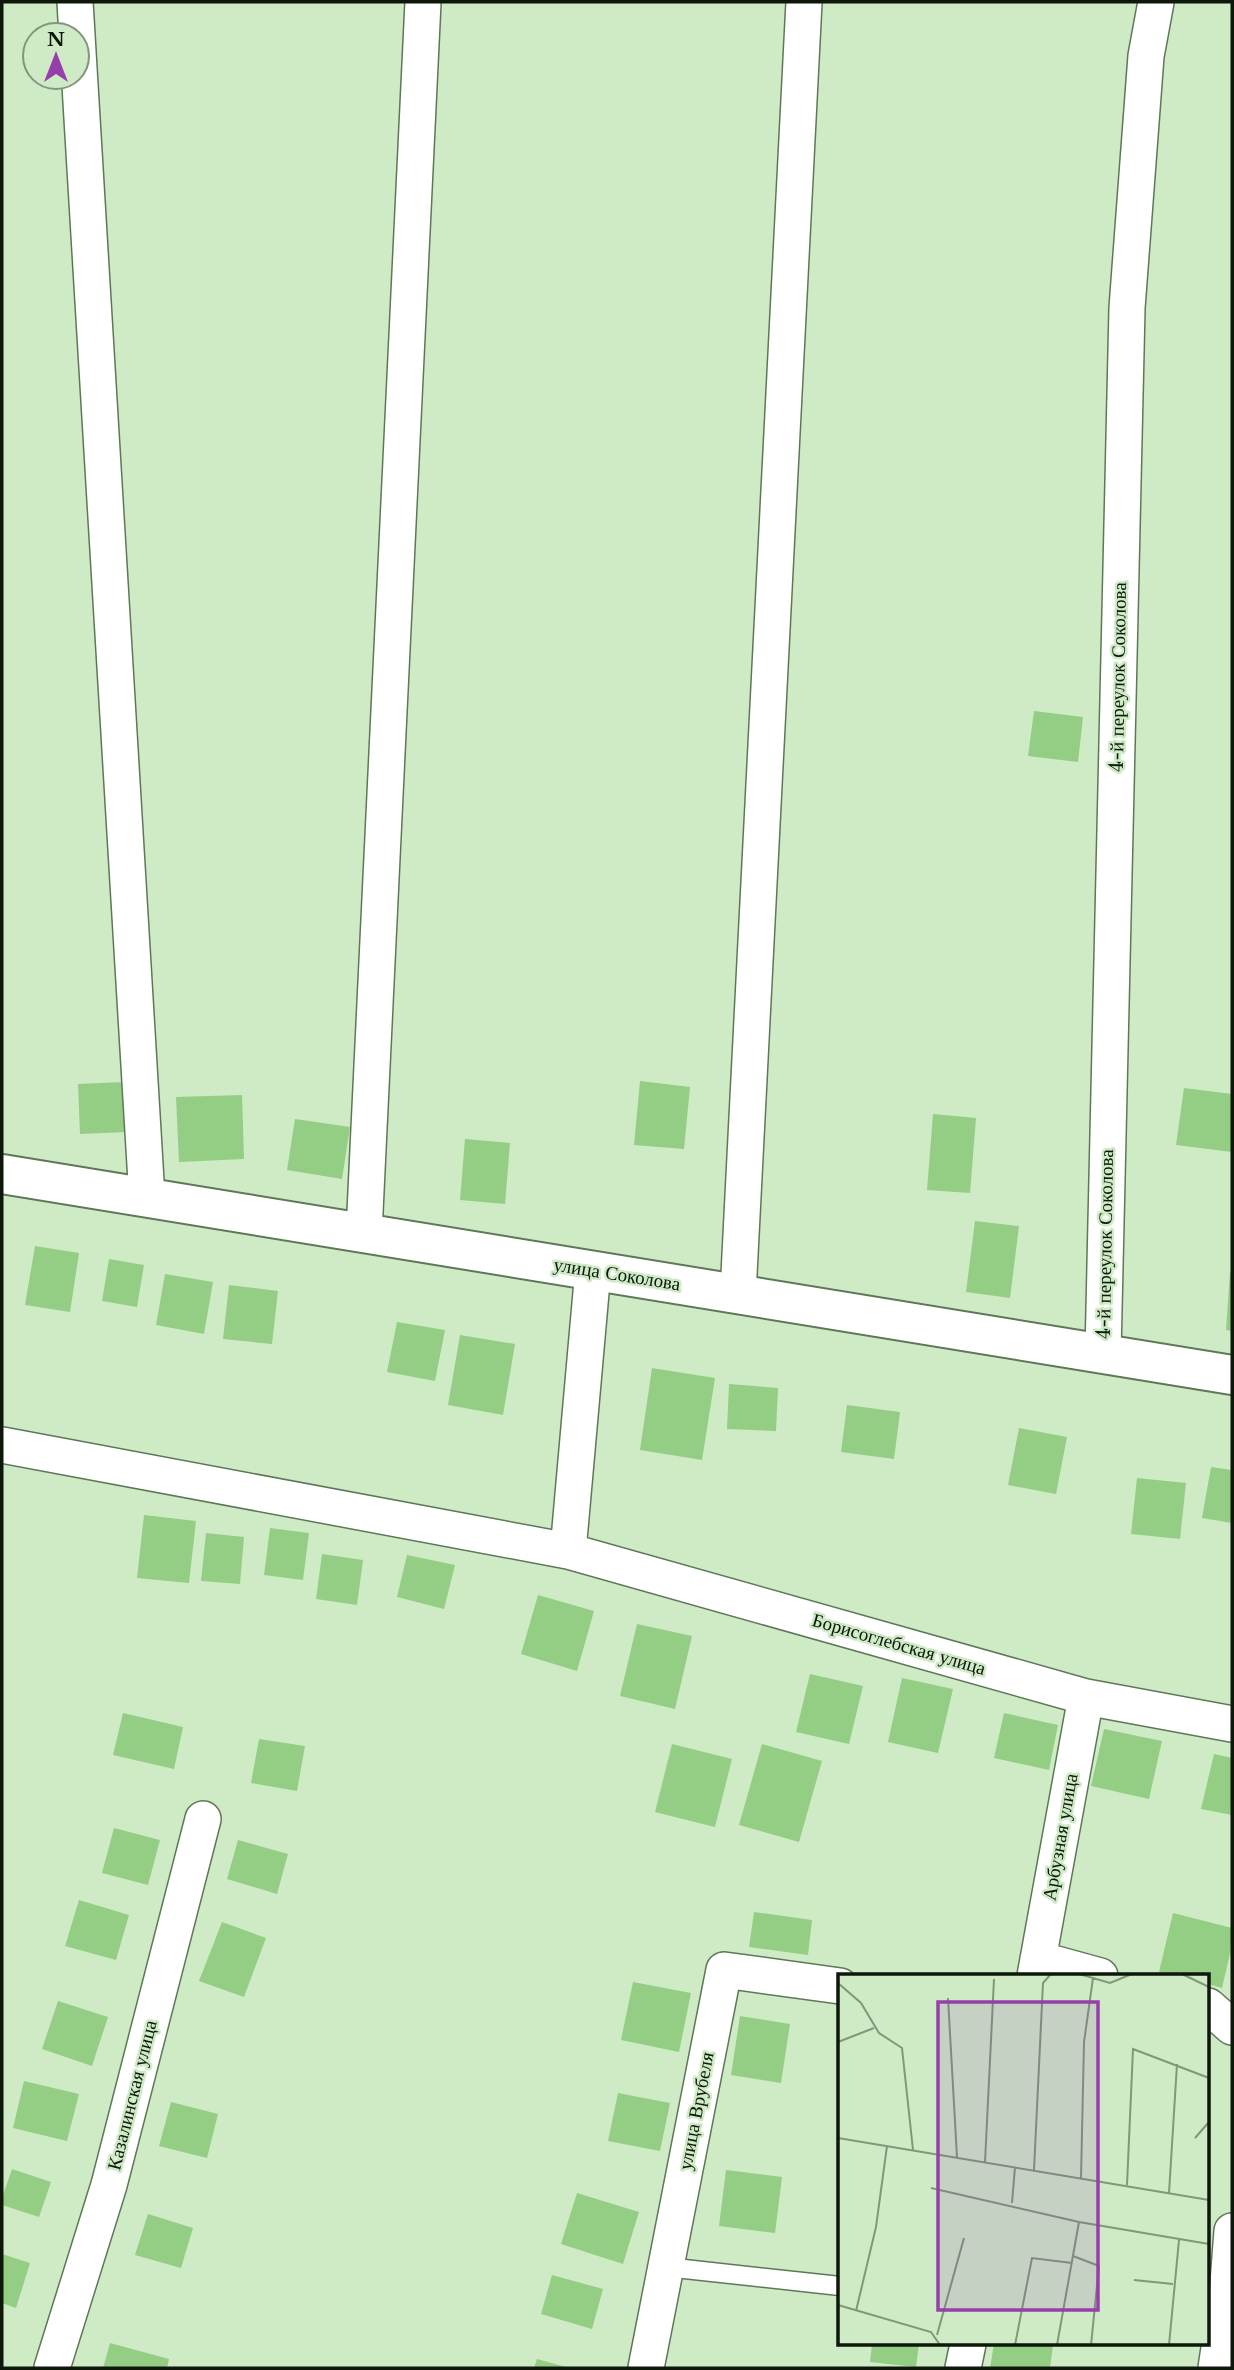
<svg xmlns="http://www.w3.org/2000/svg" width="1234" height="2370" font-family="'Libre Baskerville',serif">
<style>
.building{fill:#94ce84}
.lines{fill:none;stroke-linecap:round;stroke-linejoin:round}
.lane-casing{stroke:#5e7857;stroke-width:21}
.street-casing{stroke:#5e7857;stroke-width:38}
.secondary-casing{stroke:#5e7857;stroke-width:42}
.lane{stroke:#fff;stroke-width:18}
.street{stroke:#fff;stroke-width:35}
.secondary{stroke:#fff;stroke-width:38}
.labels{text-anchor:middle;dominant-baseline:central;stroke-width:5;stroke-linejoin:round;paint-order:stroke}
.street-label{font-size:19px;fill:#0d170a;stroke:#ceebc6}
.inset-road{fill:none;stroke:#81967b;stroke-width:2}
.view{fill:#963fac;fill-opacity:0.15;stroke:#963fac;stroke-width:3.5}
.inset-edge{fill:none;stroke:#0d170a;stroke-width:3.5}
</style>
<rect width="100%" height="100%" fill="#ceebc6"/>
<!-- building -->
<path class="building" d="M1034 711 1083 717 1078 762 1028 756Z
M640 1081 690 1087 684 1149 634 1145Z
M125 1082 127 1132 80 1134 78 1084Z
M1184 1088 1232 1094V1152L1176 1145Z
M242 1095 244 1159 179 1162 176 1097Z
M933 1114 976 1118 970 1193 927 1190Z
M295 1119 350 1127 342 1179 287 1170Z
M465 1139 510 1143 505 1204 460 1200Z
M975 1221 1019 1226 1010 1298 966 1292Z
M35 1246 79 1253 70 1312 25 1305Z
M109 1259 144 1265 137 1307 102 1301Z
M1230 1272H1232V1331L1226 1330Z
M165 1274 213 1282 204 1334 156 1325Z
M229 1285 278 1291 272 1344 223 1339Z
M397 1322 445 1330 435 1381 387 1372Z
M460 1335 515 1344 503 1415 448 1405Z
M652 1368 715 1378 702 1460 640 1450Z
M729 1384 778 1388 776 1431 727 1429Z
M847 1405 900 1412 894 1459 841 1452Z
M1019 1428 1067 1437 1056 1494 1008 1485Z
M1211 1467 1232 1470V1523L1202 1518Z
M1137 1478 1186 1483 1180 1539 1131 1534Z
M144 1515 196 1521 189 1583 137 1578Z
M270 1528 309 1533 303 1580 264 1575Z
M206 1533 244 1537 240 1584 201 1581Z
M322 1554 363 1560 357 1605 316 1599Z
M407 1555 455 1565 444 1609 397 1597Z
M538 1595 594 1611 577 1671 521 1654Z
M637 1624 692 1636 675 1709 620 1696Z
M810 1674 863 1686 849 1744 796 1732Z
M902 1678 953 1689 938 1753 888 1742Z
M123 1713 183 1727 174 1769 113 1755Z
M1004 1713 1058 1725 1049 1770 994 1758Z
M1104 1729 1162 1741 1149 1799 1091 1786Z
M259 1739 305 1746 297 1791 251 1783Z
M672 1744 732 1759 715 1827 655 1812Z
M762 1744 822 1761 799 1842 739 1825Z
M1214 1754 1232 1758V1815L1201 1809Z
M114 1828 160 1840 148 1885 102 1873Z
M238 1840 288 1854 277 1894 227 1879Z
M79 1900 129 1915 116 1960 65 1946Z
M754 1912 812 1920 808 1955 749 1947Z
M1173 1913 1232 1928V1945L1222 1988 1208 1984V1976H1175L1159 1972Z
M222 1922 266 1938 244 1997 199 1981Z
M633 1982 691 1993 679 2052 621 2040Z
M58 2001 108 2017 92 2066 42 2049Z
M740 2016 790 2024 781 2083 731 2075Z
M24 2081 79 2094 67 2141 13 2128Z
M618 2093 670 2103 660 2151 608 2141Z
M171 2102 218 2114 207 2158 159 2146Z
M12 2169 51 2182 39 2217 2 2205V2198Z
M726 2170 782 2177 775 2233 719 2226Z
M577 2193 639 2212 623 2264 561 2244Z
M148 2214 193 2228 181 2268 135 2255Z
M2 2254 30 2263 16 2308 2 2303Z
M552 2275 603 2289 592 2329 541 2314Z
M110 2343 169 2359 167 2368H103Z
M872 2344H919L916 2367 870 2362Z
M994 2344 1053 2345 1050 2368H990Z
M537 2359 566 2367V2368H534Z"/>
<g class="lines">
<defs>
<path id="lane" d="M666 2267 840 2286"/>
<path id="street" d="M75 2 147 1198
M364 1233 423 2
M738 1294 804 2
M1103 1353 1127 308 1146 56 1156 2
M2 1445 568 1551 1086 1697 1232 1724
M568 1551 593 1270
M1038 1959 1100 1976
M1035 1976 1086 1697
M1208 2006 1232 2027
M52 2368 109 2185 203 1819
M646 2368 724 1970 840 1986
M963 2368 968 2344
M1216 2368 1227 2296 1232 2231"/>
<path id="secondary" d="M2 1174 1232 1375"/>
</defs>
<!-- lane casing -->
<use href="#lane" class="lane-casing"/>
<!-- street casing -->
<use href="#street" class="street-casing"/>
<!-- secondary casing -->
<use href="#secondary" class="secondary-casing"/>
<!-- lane -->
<use href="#lane" class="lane"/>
<!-- street -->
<use href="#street" class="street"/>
<!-- secondary -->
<use href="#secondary" class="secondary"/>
</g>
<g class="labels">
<!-- street labels -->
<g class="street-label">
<text transform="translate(1118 677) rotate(-89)">4-й переулок Соколова</text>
<text transform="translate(1105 1244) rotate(-89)">4-й переулок Соколова</text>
<text transform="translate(617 1274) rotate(9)">улица Соколова</text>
<text transform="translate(899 1644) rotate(16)">Борисоглебская улица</text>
<text transform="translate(1060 1837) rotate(-80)">Арбузная улица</text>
<text transform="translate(132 2095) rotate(-76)">Казалинская улица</text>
<text transform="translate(696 2111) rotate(-79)">улица Врубеля</text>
</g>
</g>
<!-- overview -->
<g transform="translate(838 1974)">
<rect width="371" height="371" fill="#ceebc6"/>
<path class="inset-road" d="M241 0 272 9 294 0M344 0 371 13M0 9 23 29 41 59 64 74 75 176M110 24 119 183M0 68 36 54M0 164 371 226M357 164 371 148M147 188 156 5M196 196 205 9 213 0M243 204 246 68 255 4M289 211 295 75 371 104M93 214 241 248 371 270M331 219 339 90M174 229 177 193M235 282 261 292 253 371M296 306 335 310M0 331 93 358 102 371M18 337 38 253 49 172M99 361 126 264M177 371 194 284 234 289M219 371 241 248M331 371 341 266"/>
<path class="view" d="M100 28H260V336H100Z"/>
<rect width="371" height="371" class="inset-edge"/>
</g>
<!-- border -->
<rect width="1234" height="2370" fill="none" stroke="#0d170a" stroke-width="7"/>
<!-- north arrow -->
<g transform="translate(56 56)"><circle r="33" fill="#ceebc6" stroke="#81967b" stroke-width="2"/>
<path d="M0-5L12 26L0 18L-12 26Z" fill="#963fac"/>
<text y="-10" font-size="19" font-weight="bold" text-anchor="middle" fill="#0d170a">N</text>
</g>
</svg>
